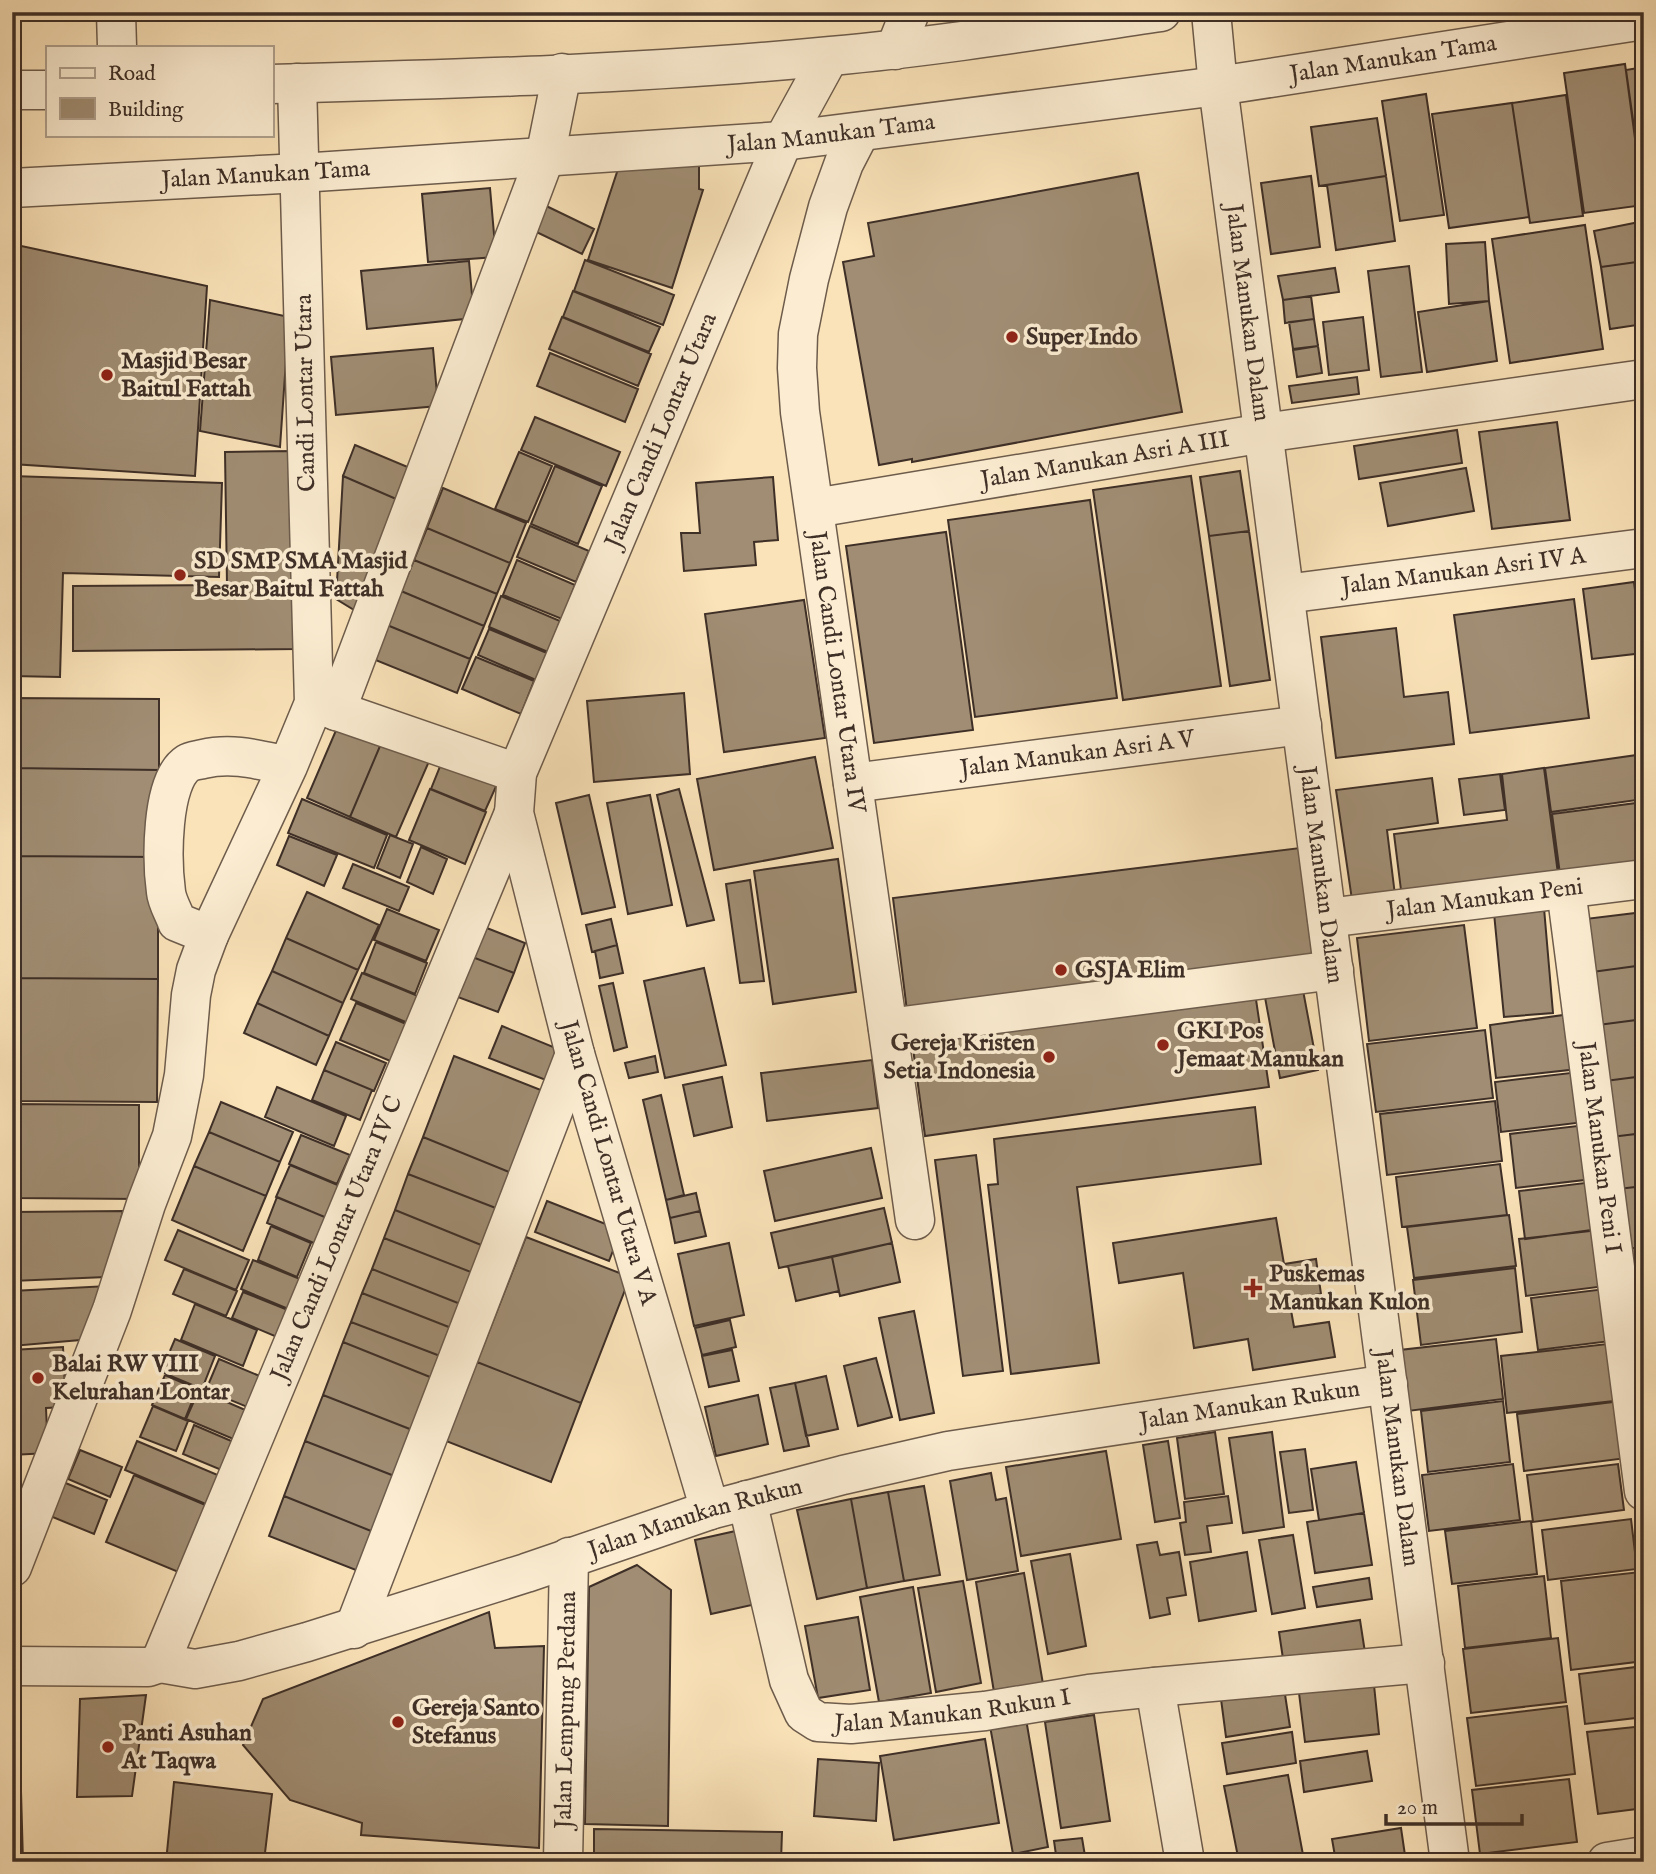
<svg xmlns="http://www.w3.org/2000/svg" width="1656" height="1874" font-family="'IM FELL English',serif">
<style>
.building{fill:#a08d73;stroke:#3e2f27;stroke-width:2}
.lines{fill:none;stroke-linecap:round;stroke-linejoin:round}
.minor-casing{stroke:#6d5c4c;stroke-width:41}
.minor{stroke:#fcedd2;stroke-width:38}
.poi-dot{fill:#8f2418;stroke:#fcedd2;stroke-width:2.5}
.labels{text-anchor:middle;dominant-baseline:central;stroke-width:7;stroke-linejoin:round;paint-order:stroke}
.street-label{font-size:24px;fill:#3e2f27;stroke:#fcedd2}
.poi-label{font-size:24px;font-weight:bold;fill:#3e2f27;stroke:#fcedd2;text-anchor:start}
</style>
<rect width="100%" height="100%" fill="#fbe3b9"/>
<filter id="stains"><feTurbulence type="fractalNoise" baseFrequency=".00286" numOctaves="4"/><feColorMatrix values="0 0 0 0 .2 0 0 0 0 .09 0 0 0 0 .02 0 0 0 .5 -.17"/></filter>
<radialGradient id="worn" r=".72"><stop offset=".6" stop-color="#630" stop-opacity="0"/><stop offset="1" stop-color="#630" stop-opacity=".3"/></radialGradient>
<!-- building -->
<path class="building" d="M1625 64 1644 205 1584 213 1564 73Z
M1644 67V199L1626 70Z
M1426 94 1444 215 1400 221 1382 101Z
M1566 95 1583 216 1530 223 1512 103Z
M1512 103 1529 217 1449 228 1432 114Z
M1377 118 1386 176 1319 186 1311 127Z
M620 163H699V189L703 190 672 288 588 260Z
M1138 173 1182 412 912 462V459L879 465 843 262 874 256 868 223Z
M1311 176 1320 247 1271 254 1261 183Z
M1386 176 1395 241 1336 250 1327 185Z
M490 188 496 257 428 262 422 194Z
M538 202 594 229 582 254 526 227Z
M1644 221V261L1601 267 1594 231Z
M1585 225 1603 349 1510 363 1492 239Z
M1485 242 1489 301 1449 304 1446 244Z
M12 244 207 286 195 476 12 464Z
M585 260 674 295 663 325 574 291Z
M469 261 474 318 367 329 361 271Z
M1644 261V324L1610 329 1601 267Z
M1409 266 1422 372 1381 377 1368 271Z
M1335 268 1339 292 1283 300 1278 276Z
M573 291 660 327 649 352 563 317Z
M1311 296 1314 319 1285 323 1283 300Z
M210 300 289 317 280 447 200 431Z
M1489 301 1497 361 1427 372 1418 312Z
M562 317 651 354 638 386 549 349Z
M1363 317 1369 370 1329 375 1323 322Z
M1314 319 1318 346 1293 349 1289 322Z
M1318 346 1322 373 1297 377 1293 350Z
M433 348 438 406 336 415 331 357Z
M550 353 638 389 625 422 537 386Z
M1357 377 1359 394 1292 403 1289 386Z
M535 417 620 452 606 486 521 450Z
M1557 422 1570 520 1492 529 1479 432Z
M1457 430 1462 463 1359 479 1354 446Z
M355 445 422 473 410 505 343 476Z
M294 451 296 649 73 651V586L227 585 225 452Z
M519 452 552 466 528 522 495 509Z
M555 466 602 486 578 544 531 524Z
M1466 468 1474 511 1388 526 1380 483Z
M1240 471 1249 531 1209 536 1200 477Z
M12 476 222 483 219 577 63 573 60 677 12 676Z
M343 476 410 505 364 616 336 599Z
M1191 476 1221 686 1123 700 1093 490Z
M773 477 778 540 754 542 756 565 684 571 681 533H700L696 483Z
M443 488 526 523 510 563 427 528Z
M1090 500 1117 698 975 717 948 520Z
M530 526 589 551 576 582 517 557Z
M427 528 510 563 497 594 414 560Z
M1249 531 1270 680 1230 686 1209 536Z
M946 532 973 730 874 743 846 546Z
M414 560 497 594 484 626 401 591Z
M517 560 575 585 562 619 503 595Z
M1634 582 1643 653 1592 659 1583 589Z
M401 591 484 626 470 659 387 625Z
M501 596 560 621 548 652 489 627Z
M1574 599 1589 718 1470 733 1454 615Z
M804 600 825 738 724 752 705 614Z
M387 625 470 659 457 693 373 659Z
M1396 628 1404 697 1448 692 1454 744 1336 758 1321 637Z
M489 629 547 653 536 680 478 655Z
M476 657 534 681 521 714 462 689Z
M684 693 690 774 594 782 587 701Z
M12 698 159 699V770L12 768Z
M340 721 383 739 350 817 307 798Z
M383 739 430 759 396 837 350 817Z
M1644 754V799L1551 812 1545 768Z
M815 757 833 848 714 870 697 779Z
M443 759 498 782 485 811 431 789Z
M12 768 159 770 158 857 12 856Z
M1544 768 1559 881 1402 898 1394 834 1507 820 1502 774Z
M1500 774 1505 810 1464 815 1459 779Z
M1432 778 1438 823 1387 830 1395 895 1352 900 1336 790Z
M430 789 486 812 465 864 409 840Z
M679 789 714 920 687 926 657 795Z
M589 795 615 907 582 914 556 803Z
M650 795 672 905 628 914 607 803Z
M302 799 387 835 374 868 288 833Z
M1644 802V871L1561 882 1552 814Z
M390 835 413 844 400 878 377 868Z
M289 836 337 855 324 886 277 865Z
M421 847 447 859 433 894 407 882Z
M1308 847 1322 959 907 1011 893 898Z
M12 856 158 857V979L12 978Z
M838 859 856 992 773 1004 754 871Z
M353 864 409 887 399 911 343 888Z
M750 880 764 981 740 983 726 884Z
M307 892 379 925 358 970 286 938Z
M1544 908 1553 1013 1504 1017 1494 913Z
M387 909 439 930 426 961 374 940Z
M1644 912V965L1592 972 1585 919Z
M611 919 617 945 592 952 586 925Z
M474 923 525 943 514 973 462 953Z
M1464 925 1477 1028 1369 1041 1357 938Z
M286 938 358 970 343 1003 272 971Z
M376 942 427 963 415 994 364 973Z
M617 945 623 973 600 978 595 951Z
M462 953 514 973 498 1012 447 993Z
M1644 965V1019L1598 1025 1592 972Z
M704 968 726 1065 665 1078 644 981Z
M272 971 343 1003 329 1036 257 1003Z
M362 973 418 996 408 1023 351 999Z
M12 978 158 979 157 1102 12 1101Z
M613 983 627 1047 614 1051 599 986Z
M1302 985 1318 1070 1280 1078 1264 992Z
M1254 986 1269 1087 925 1136 911 1034Z
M257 1003 329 1036 316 1065 244 1033Z
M356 1003 411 1026 395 1063 340 1040Z
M1571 1014 1578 1069 1496 1078 1490 1025Z
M1644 1019V1076L1605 1081 1598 1025Z
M502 1026 563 1051 551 1082 489 1058Z
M1485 1030 1493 1098 1376 1112 1367 1044Z
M336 1042 386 1063 374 1091 324 1070Z
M454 1056 551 1094 519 1176 423 1137Z
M655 1056 658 1072 629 1078 625 1063Z
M872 1060 878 1108 767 1121 761 1073Z
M324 1070 372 1090 360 1120 312 1100Z
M1579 1072 1585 1122 1501 1132 1495 1082Z
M1644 1076V1133L1611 1137 1605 1081Z
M722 1077 732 1127 694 1136 683 1085Z
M277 1087 346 1116 334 1146 265 1117Z
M661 1095 684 1195 666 1200 643 1100Z
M1495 1101 1502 1161 1387 1175 1380 1114Z
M221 1102 293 1132 280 1162 209 1132Z
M12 1104 139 1105V1199L12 1198Z
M1255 1107 1261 1164 1077 1187 1099 1363 1011 1374 988 1185 998 1184 994 1139Z
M1586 1125 1593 1179 1516 1188 1510 1134Z
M209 1132 280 1162 266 1196 194 1166Z
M1644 1133V1186L1618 1189 1611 1137Z
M301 1135 350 1155 337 1184 289 1164Z
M423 1137 519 1176 506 1212 408 1174Z
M871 1148 882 1198 775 1221 764 1171Z
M976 1155 1003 1371 963 1376 935 1160Z
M1500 1164 1507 1215 1402 1227 1396 1177Z
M290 1165 340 1186 327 1218 276 1197Z
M194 1166 266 1196 243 1251 172 1220Z
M408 1174 506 1212 491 1249 395 1210Z
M1593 1182 1599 1229 1525 1239 1519 1191Z
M1644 1186V1247L1625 1249 1618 1189Z
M696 1193 700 1211 670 1218 666 1200Z
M277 1197 327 1218 316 1244 267 1223Z
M547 1201 621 1230 609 1261 535 1232Z
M884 1208 892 1243 779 1268 771 1233Z
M395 1210 491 1249 481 1276 384 1238Z
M123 1211 106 1277 12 1281V1212Z
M700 1211 706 1236 675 1243 670 1218Z
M1509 1215 1516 1266 1414 1278 1407 1227Z
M1276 1218 1284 1264 1316 1259 1321 1294 1289 1299 1294 1327 1329 1322 1335 1357 1253 1370 1248 1339 1194 1348 1183 1273 1119 1283 1113 1243Z
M271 1226 311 1243 297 1277 258 1260Z
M178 1230 249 1260 236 1290 165 1260Z
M1599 1230 1606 1286 1526 1296 1519 1239Z
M526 1237 630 1277 581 1403 477 1362Z
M384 1238 481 1276 468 1307 372 1269Z
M729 1243 744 1315 694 1326 678 1254Z
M892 1243 900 1282 840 1296 832 1257Z
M1644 1247V1299L1632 1301 1625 1249Z
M832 1257 839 1291 796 1301 788 1266Z
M253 1260 305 1281 293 1311 241 1289Z
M1515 1268 1522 1332 1421 1345 1413 1280Z
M184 1269 237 1291 226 1316 173 1294Z
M372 1269 468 1307 459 1331 362 1293Z
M108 1286 92 1339 12 1346V1291Z
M1605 1289 1611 1341 1538 1350 1531 1298Z
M243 1292 288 1310 277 1337 232 1318Z
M362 1293 459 1331 448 1359 351 1322Z
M195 1304 257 1330 243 1366 181 1340Z
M914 1311 934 1413 900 1420 879 1318Z
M730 1320 736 1347 702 1355 695 1328Z
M351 1322 448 1359 440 1381 343 1342Z
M175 1339 215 1356 202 1389 161 1372Z
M1496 1339 1503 1399 1408 1411 1400 1350Z
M343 1342 440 1381 420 1433 323 1395Z
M1616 1343 1623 1400 1507 1413 1501 1356Z
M63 1347 66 1407 46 1408 48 1453 12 1455V1350Z
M732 1350 739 1381 709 1387 702 1356Z
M876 1358 892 1417 858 1426 844 1366Z
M219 1359 274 1382 262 1413 206 1390Z
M477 1362 581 1403 551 1482 446 1441Z
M165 1375 197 1389 185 1419 152 1405Z
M826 1376 838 1429 806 1436 795 1383Z
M795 1383 809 1446 784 1451 770 1388Z
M199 1390 250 1412 238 1441 186 1419Z
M323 1395 420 1433 402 1479 305 1441Z
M758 1395 768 1444 716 1456 705 1407Z
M1503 1401 1510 1462 1428 1472 1421 1411Z
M1621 1401 1627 1458 1524 1471 1517 1414Z
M153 1406 188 1421 176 1451 140 1437Z
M194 1425 243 1446 231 1474 183 1454Z
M1215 1432 1224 1494 1185 1499 1177 1438Z
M1272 1432 1284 1527 1243 1533 1229 1438Z
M137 1441 220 1476 208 1505 125 1470Z
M305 1441 402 1479 381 1535 284 1496Z
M1168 1441 1180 1518 1155 1522 1143 1445Z
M1305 1449 1313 1510 1289 1513 1280 1452Z
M80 1450 122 1467 110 1497 68 1479Z
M1106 1451 1121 1539 1021 1556 1006 1467Z
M1356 1462 1364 1513 1319 1520 1311 1469Z
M1513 1464 1520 1520 1429 1531 1422 1475Z
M1618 1464 1624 1510 1533 1522 1527 1475Z
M991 1473 996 1500 1006 1498 1018 1571 967 1580 950 1481Z
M134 1475 215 1509 188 1576 106 1542Z
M51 1477 107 1500 94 1534 38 1511Z
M924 1486 940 1575 904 1581 888 1492Z
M888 1492 904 1581 867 1588 851 1499Z
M284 1496 381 1535 366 1574 269 1536Z
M1228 1496 1232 1523 1207 1526 1211 1552 1185 1555 1180 1523 1186 1522 1184 1502Z
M851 1499 867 1588 817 1599 797 1510Z
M1364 1513 1372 1565 1315 1573 1307 1522Z
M1631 1519 1637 1569 1548 1580 1542 1530Z
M1531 1521 1537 1574 1452 1584 1445 1531Z
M749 1528 765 1602 711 1614 695 1540Z
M1293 1535 1305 1608 1272 1614 1259 1540Z
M1157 1542 1160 1555 1179 1552 1186 1595 1167 1598 1170 1614 1150 1618 1137 1545Z
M1247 1552 1256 1611 1199 1621 1190 1562Z
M1070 1554 1086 1646 1048 1654 1031 1561Z
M637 1565 671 1590 668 1826 585 1824 589 1587Z
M1640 1572 1644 1604V1661L1571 1670 1561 1581Z
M1024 1573 1043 1684 994 1692 976 1582Z
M1544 1576 1551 1638 1465 1648 1458 1586Z
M1369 1578 1372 1599 1317 1607 1313 1587Z
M963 1581 981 1683 936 1692 918 1588Z
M913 1587 931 1693 879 1702 860 1597Z
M489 1612 495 1648 544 1646 539 1848 361 1835 362 1823 290 1800 243 1745 263 1699Z
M858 1617 870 1690 818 1698 805 1626Z
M1360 1620 1366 1659 1285 1672 1279 1632Z
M1558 1638 1566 1702 1471 1713 1463 1649Z
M1644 1666V1717L1585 1724 1579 1674Z
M1374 1685 1379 1734 1305 1742 1299 1693Z
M1284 1688 1290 1727 1226 1737 1221 1699Z
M146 1695 132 1796 77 1797 80 1699Z
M1567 1706 1575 1774 1476 1786 1467 1718Z
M1094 1715 1110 1821 1061 1828 1045 1722Z
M1026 1719 1048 1847 1013 1854 990 1726Z
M1644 1726V1808L1598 1814 1587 1732Z
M1292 1732 1296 1763 1227 1774 1222 1743Z
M985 1739 999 1823 894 1840 880 1756Z
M1367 1751 1372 1781 1304 1792 1300 1761Z
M818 1759 879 1763 876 1821 814 1816Z
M1288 1775 1304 1860 1239 1862 1224 1786Z
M1569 1779 1577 1842 1480 1854 1472 1790Z
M174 1782 272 1794 265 1853 335 1862H166Z
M12 1791H21L23 1862H12Z
M1401 1828 1406 1862H1336L1332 1839Z
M594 1829 782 1832 781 1862H594Z
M1082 1838 1086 1862H1057L1054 1841Z"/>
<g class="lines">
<defs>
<g id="minor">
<path d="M116 12 117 47"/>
<path id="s1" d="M1211 12 1218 86 1450 1862"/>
<path d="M895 50 910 12"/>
<path d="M271 84C458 79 645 74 831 56 941 46 1051 28 1161 12"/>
<path d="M12 90H47"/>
<path id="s2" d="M860 132 844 163 828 207 809 279 798 334 797 368 800 412 915 1220"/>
<path id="s3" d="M12 188 300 173 783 141 1218 86 1644 20"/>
<path id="s4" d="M815 508 1264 433 1644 379"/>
<path id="s5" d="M1285 594 1644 548"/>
<path d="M314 703 517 773"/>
<path d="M336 711 545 157 562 73"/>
<path d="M288 766C259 760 233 752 203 759 199 760 191 761 188 763 160 781 162 863 166 892 167 902 174 913 177 922L209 935 288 766 314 703 297 83"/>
<path id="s6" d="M853 783 1302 725"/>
<path id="s7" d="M1566 889 1644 1491"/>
<path id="s8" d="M1327 918 1644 879"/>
<path d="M888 1028 1334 970"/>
<path id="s9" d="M747 1500 789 1680 804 1713 818 1722 851 1724 985 1711 1089 1694 1155 1687 1425 1663"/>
<path id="s10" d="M710 1510 575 1054 514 813 517 773 783 141 829 57"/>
<path d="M12 1567 112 1310 146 1204 172 1136 184 1075 191 995 196 970 209 935"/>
<path d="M354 1629 575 1054"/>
<path id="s11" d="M160 1663 514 813"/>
<path id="s12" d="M12 1666 148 1667 160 1663 195 1669 239 1661 307 1642 526 1573 710 1510 843 1475 948 1451 1388 1384"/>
<path d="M1155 1687 1185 1862"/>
<path id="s13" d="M563 1862 569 1557"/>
<path d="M1607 1862 1644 1856"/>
</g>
</defs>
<!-- minor casing -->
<use href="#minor" class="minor-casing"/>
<!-- minor -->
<use href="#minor" class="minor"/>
</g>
<!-- markers -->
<g class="poi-dot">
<circle cx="1012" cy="337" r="7"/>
<circle cx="107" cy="375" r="7"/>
<circle cx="180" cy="575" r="7"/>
<circle cx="1061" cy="970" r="7"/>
<circle cx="1163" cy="1045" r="7"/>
<circle cx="1049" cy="1057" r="7"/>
<path d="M1249.5 1277.5h7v7h7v7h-7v7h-7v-7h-7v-7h7z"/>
<circle cx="38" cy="1378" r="7"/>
<circle cx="398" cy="1722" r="7"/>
<circle cx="108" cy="1747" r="7"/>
</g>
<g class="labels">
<!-- street labels -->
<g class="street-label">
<text stroke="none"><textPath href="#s3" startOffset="1388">Jalan Manukan Tama</textPath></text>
<text stroke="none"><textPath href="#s3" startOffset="821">Jalan Manukan Tama</textPath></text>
<text stroke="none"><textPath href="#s3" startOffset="254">Jalan Manukan Tama</textPath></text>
<text stroke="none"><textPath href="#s1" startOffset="303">Jalan Manukan Dalam</textPath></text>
<text transform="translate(306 393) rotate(-91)">Candi Lontar Utara</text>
<text stroke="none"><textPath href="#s10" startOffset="1136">Jalan Candi Lontar Utara</textPath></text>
<text stroke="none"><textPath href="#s4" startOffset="294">Jalan Manukan Asri A III</textPath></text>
<text stroke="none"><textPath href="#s5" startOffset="180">Jalan Manukan Asri IV A</textPath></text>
<text stroke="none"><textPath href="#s2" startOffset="553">Jalan Candi Lontar Utara IV</textPath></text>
<text stroke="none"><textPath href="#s6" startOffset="226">Jalan Manukan Asri A V</textPath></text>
<text stroke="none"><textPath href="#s1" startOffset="870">Jalan Manukan Dalam</textPath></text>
<text stroke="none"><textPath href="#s8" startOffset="159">Jalan Manukan Peni</textPath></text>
<text stroke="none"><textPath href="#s7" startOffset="261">Jalan Manukan Peni I</textPath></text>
<text transform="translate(608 1163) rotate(74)">Jalan Candi Lontar Utara V A</text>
<text stroke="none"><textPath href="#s11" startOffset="460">Jalan Candi Lontar Utara IV C</textPath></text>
<text stroke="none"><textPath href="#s12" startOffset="1274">Jalan Manukan Rukun</textPath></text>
<text stroke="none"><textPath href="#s1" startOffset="1458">Jalan Manukan Dalam</textPath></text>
<text stroke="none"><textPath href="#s12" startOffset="707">Jalan Manukan Rukun</textPath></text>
<text stroke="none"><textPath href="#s13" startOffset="152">Jalan Lempung Perdana</textPath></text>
<text stroke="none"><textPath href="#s9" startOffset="373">Jalan Manukan Rukun I</textPath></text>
</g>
<!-- poi labels -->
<g class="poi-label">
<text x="1026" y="337">Super Indo</text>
<text x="121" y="361">Masjid Besar<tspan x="121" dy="28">Baitul Fattah</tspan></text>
<text x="194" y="561">SD SMP SMA Masjid<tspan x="194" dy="28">Besar Baitul Fattah</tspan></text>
<text x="1075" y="970">GSJA Elim</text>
<text x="1177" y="1031">GKI Pos<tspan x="1177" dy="28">Jemaat Manukan</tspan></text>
<text x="1035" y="1043" text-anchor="end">Gereja Kristen<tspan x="1035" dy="28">Setia Indonesia</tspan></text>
<text x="1269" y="1274">Puskemas<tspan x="1269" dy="28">Manukan Kulon</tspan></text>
<text x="52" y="1364">Balai RW VIII<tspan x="52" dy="28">Kelurahan Lontar</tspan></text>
<text x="412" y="1708">Gereja Santo<tspan x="412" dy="28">Stefanus</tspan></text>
<text x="122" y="1733">Panti Asuhan<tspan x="122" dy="28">At Taqwa</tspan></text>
</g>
</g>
<!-- margin -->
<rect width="1656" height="1874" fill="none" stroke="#fbe3b9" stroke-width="42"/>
<rect x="14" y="14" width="1628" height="1846" fill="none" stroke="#3e2f27" stroke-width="3.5"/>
<rect x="21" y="21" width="1614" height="1832" fill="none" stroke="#3e2f27" stroke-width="2"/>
<!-- legend -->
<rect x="46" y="46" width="228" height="91" fill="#fcedd2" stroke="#b0a18e" stroke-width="2"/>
<rect x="60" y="68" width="35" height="10" fill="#fcedd2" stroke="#b0a18e" stroke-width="2"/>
<text x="108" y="80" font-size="21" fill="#3e2f27">Road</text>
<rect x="60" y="98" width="35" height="21" fill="#a08d73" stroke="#b0a18e" stroke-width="2"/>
<text x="108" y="116" font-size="21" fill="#3e2f27">Building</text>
<!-- scale -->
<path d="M1386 1814v10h136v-10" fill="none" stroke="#3e2f27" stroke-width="3.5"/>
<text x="1397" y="1814" font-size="21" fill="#3e2f27" stroke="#fcedd2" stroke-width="5" paint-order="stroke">20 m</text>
<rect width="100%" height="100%" filter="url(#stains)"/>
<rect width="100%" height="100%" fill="url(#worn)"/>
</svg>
